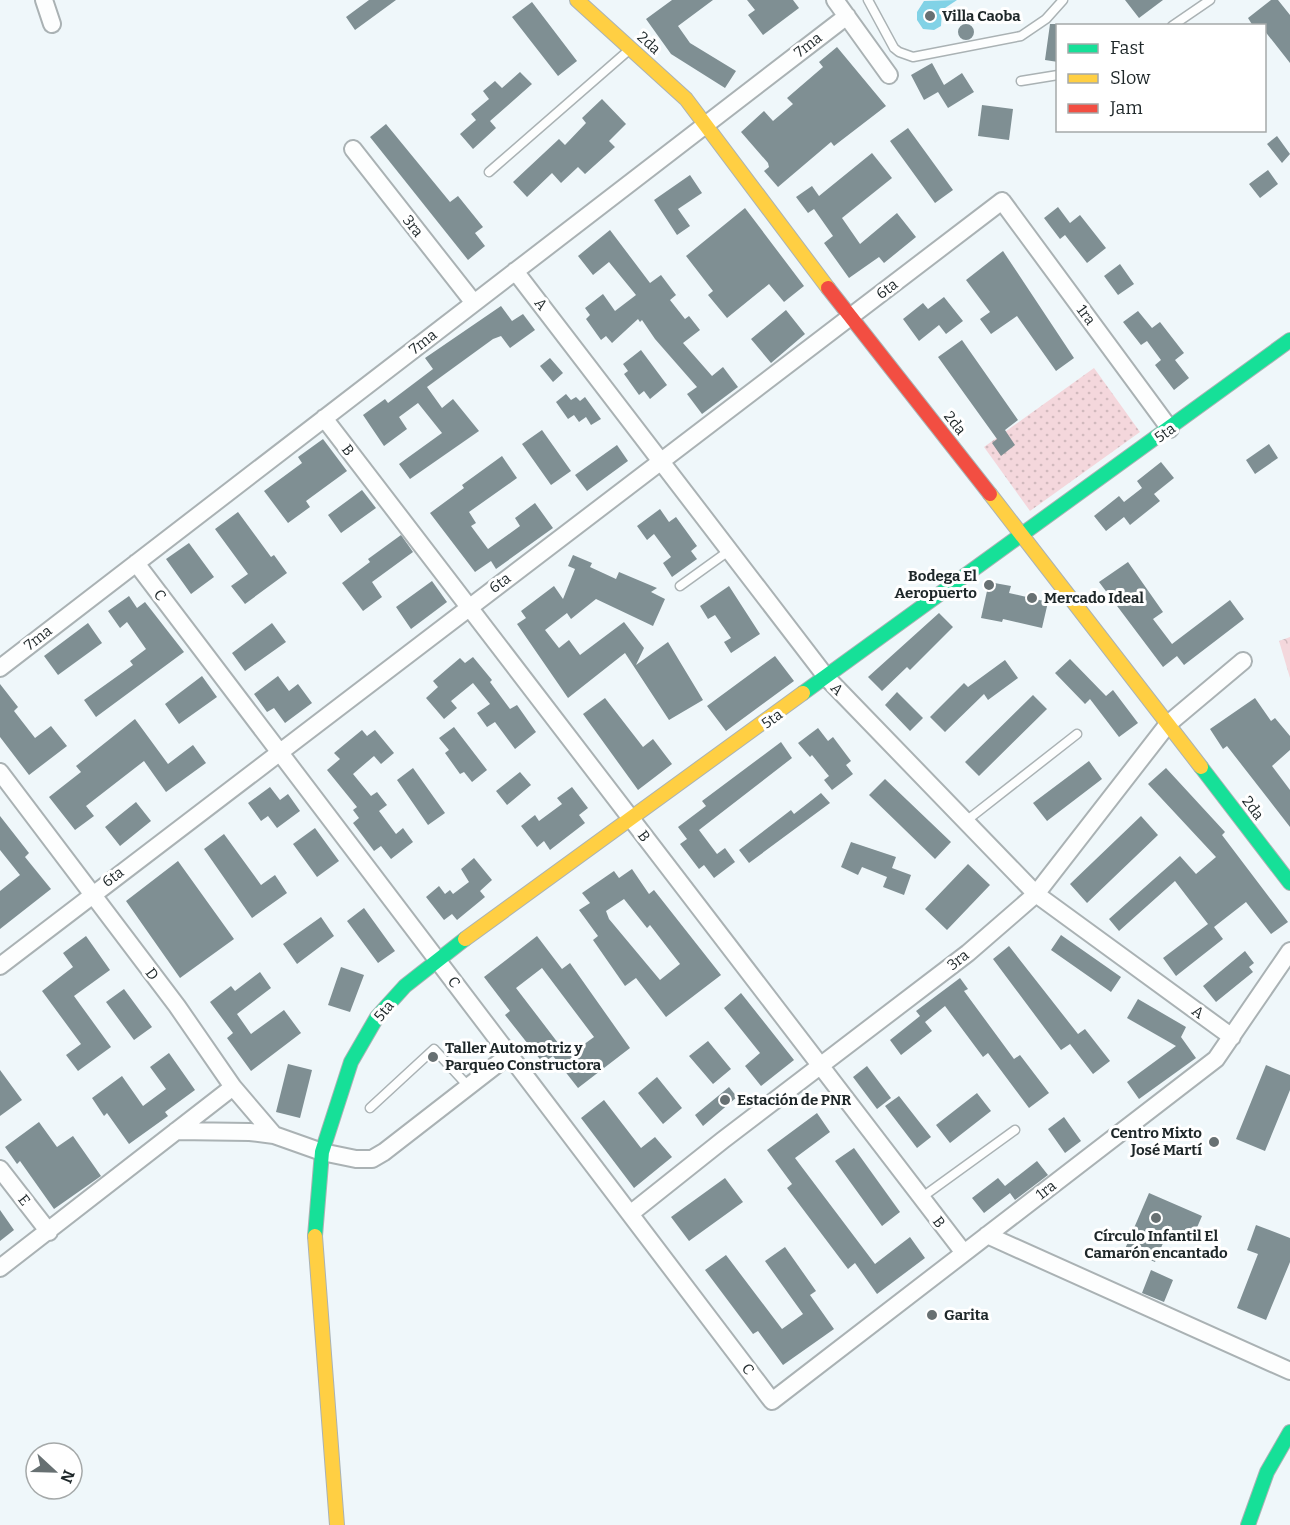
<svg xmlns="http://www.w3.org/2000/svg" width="1290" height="1525" font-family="Bitter,serif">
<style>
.grass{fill:url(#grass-dots)}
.forest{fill:url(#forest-crowns)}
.water{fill:#81d2e6}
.building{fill:#7f8f93;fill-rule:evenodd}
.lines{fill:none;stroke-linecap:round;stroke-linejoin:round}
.lane-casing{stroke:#aab2b4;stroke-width:11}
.street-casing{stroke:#aab2b4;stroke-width:20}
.fast-casing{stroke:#aab2b4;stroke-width:16}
.slow-casing{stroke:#aab2b4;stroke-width:16}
.jam-casing{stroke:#aab2b4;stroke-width:16}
.lane{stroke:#fdfefe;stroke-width:8}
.street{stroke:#fdfefe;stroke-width:16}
.fast{stroke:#16e098;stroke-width:14}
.slow{stroke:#ffcf43;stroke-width:14}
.jam{stroke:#f24e42;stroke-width:14}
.poi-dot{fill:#677072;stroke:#fff;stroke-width:2}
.labels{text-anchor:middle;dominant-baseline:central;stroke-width:6;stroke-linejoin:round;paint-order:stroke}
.poi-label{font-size:15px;font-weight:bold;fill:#1e2729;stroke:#fff;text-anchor:start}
.street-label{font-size:15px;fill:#1e2729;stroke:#fff}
</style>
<defs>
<pattern id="grass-dots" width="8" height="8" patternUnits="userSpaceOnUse" patternTransform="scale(1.5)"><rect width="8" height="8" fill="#f4d7dc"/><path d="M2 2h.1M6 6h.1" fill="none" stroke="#d1b9bd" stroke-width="1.8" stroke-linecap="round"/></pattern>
<pattern id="forest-crowns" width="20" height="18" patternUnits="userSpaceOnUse" patternTransform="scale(1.5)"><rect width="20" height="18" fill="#f4d7dc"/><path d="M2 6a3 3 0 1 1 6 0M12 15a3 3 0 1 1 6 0" fill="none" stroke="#d1b9bd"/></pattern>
</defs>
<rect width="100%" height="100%" fill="#eff7fa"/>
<!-- grass -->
<path class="grass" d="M1094 368 1140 432 1030 511 984 447Z"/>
<!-- forest -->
<path class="forest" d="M1290 637V678L1279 641Z"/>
<!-- water -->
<path class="water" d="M957 0 942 10 941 26 934 30 923 29 917 20V12L924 1Z"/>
<!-- building -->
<path class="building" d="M369 0H396L355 30 346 17Z
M672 0H713L678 26 690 43 736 71 725 88 671 54 646 19Z
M747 0H793L799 8 763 35 748 15 755 10Z
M1125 0H1163L1139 18Z
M1271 0H1278L1290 15V63L1264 30V26H1253L1248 18Z
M532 2 577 61 558 76 512 17Z
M958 32a8 8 0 1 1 16 0a8 8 0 1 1-16 0Z
M1050 24H1058V62L1045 60Z
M837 47 886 106 834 146 831 142 778 187 764 171 769 167 768 163 741 132 764 111 773 121 793 104 787 98 823 67 819 62Z
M932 63 944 85 962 73 974 92 948 108 938 92 924 100 911 75Z
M520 72 532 84 490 121 496 128 473 149 460 134 476 120 471 114 489 99 483 91 495 81 502 88Z
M602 99 626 124 609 141 615 147 585 174 578 167 561 183 552 173 527 197 513 182 559 139 565 145 586 123 582 118Z
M982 105 1013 109 1009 140 978 136Z
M386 124 450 202 458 196 483 227 475 233 485 246 468 260 370 137Z
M908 128 953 190 935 203 890 141Z
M1277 136 1290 154 1282 163 1267 144Z
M872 153 892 178 842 218 860 244 897 213 916 237 884 263 879 257 849 278 824 243 833 236 814 209 808 213 796 197 812 186 819 196Z
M1268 170 1278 184 1260 198 1249 184Z
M690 175 702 193 678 209 690 226 677 235 654 200Z
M1058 207 1070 223 1080 215 1106 248 1087 263 1065 235 1060 239 1044 218Z
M745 208 804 286 784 302 769 284 727 318 708 295 713 291 686 256Z
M610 230 650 283 661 275 676 295 670 300 685 319 689 316 700 330 683 343 712 376 723 367 738 387 702 414 687 394 697 387 655 339 642 320 640 322 638 319 612 343 606 336 601 340 586 319 590 315 585 308 603 294 615 311 636 295 609 262 593 275 578 256Z
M1003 251 1074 358 1056 371 1017 316 991 334 980 319 990 312 966 280Z
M1120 264 1134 284 1118 295 1104 276Z
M944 297 963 321 946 334 939 325 919 341 903 319 923 303 928 309Z
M501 306 512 321 523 314 535 330 510 348 501 336 493 339 427 387 442 408 453 399 479 431 410 479 399 464 442 433 418 403 399 417 407 429 384 446 363 415 385 399 388 403 433 369 425 358Z
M786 310 805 334 771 363 751 339Z
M1138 311 1152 328 1160 322 1184 353 1175 360 1189 378 1174 390 1155 365 1161 360 1147 341 1141 345 1123 322Z
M962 340 1018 420 1005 430 1015 445 1001 456 992 443 997 439 938 357Z
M641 350 667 385 650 399 644 391 639 395 624 374 628 371 623 364Z
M550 358 563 373 553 382 540 366Z
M566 394 571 400 576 397 580 401 585 397 601 419 591 425 586 417 579 422 574 415 568 419 556 402Z
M542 430 571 471 551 485 522 444Z
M323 439 347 471 306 501 310 507 288 523 264 491 302 463 298 457Z
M1269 444 1278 458 1255 474 1246 460Z
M617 445 628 461 587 491 575 475Z
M502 456 517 478 469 512 476 523 471 526 488 549 520 526 515 518 535 503 553 528 496 569 491 561 475 572 430 513 464 488 462 485Z
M1161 462 1174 478 1154 494 1160 501 1130 525 1124 517 1106 531 1094 516 1119 496 1124 502 1142 488 1137 481Z
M362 490 376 508 341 533 328 515Z
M660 509 669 522 676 517 697 546 691 551 697 559 672 577 663 563 671 557 654 534 647 540 637 526Z
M238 512 271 557 274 555 287 573 245 604 231 586 248 574 215 529Z
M401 535 413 552 372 582 382 597 363 611 342 583 370 562 368 559Z
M189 543 214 577 191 594 166 559Z
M573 555 592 563 590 567 616 579 619 572 657 588 651 592 665 599 653 626 596 599 571 619 567 613 545 630 559 648 569 640 580 655 624 622 644 648 636 665 668 642 703 700 669 720 625 653 568 698 517 624 526 618 521 611 554 586 563 599 575 569 568 566Z
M1128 562 1163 612 1153 619 1172 644 1230 600 1244 619 1184 665 1177 656 1163 667 1099 582Z
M432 581 447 602 411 629 396 607Z
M989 582 1011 586 1009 593 1048 602 1042 628 1003 619 1002 622 981 618Z
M729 586 760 634 731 653 724 642 731 638 715 615 708 619 700 606Z
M129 596 137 608 145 602 184 652 96 717 84 700 133 665 130 661 146 649 127 622 120 628 108 611Z
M939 613 953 627 910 670 907 667 882 691 868 677Z
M88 623 102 643 58 675 44 656Z
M272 623 286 642 245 671 232 653Z
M775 656 794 681 726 731 707 706Z
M473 657 492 680 490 682 510 709 517 705 536 732 515 749 495 722 487 727 477 713 490 704 473 683 451 701 457 708 444 719 426 698 438 687 433 681 460 658 465 663Z
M1070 659 1106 696 1113 690 1138 723 1119 737 1090 699 1085 704 1055 673Z
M1005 660 1018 678 988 700 984 694 945 732 930 717 964 683 968 687Z
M202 676 217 697 179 724 165 704Z
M278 676 289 691 298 684 312 703 285 723 274 708 267 712 254 694Z
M0 684 18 707 14 711 35 738 51 726 67 746 29 775 0 737Z
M897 692 923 718 910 731 885 705Z
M1033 695 1047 709 979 776 965 762Z
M605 698 643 747 653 739 672 764 638 790 583 714Z
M1255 698 1271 721 1275 718 1290 736V750L1272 766 1290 790V827L1227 746 1223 749 1210 729Z
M135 719 168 764 193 745 206 763 166 792 144 761 86 806 94 816 75 830 49 797 81 772 76 766Z
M454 727 487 770 472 782 464 772 460 774 445 753 449 750 439 738Z
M818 728 828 741 833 737 851 761 846 765 853 774 832 790 824 780 829 776 812 755 810 757 798 743Z
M362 730 367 736 375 730 394 753 381 764 374 756 353 774 371 796 377 792 387 805 379 811 396 834 403 828 413 842 391 859 381 846 374 851 353 823 359 818 353 810 357 807 327 770 340 759 334 753Z
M781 742 792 758 699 830 717 854 725 848 735 862 714 878 704 865 699 869 680 844 687 839 678 827 706 806 702 801Z
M1089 761 1102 779 1047 821 1033 803Z
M413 768 445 813 428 825 397 780Z
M1166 768 1225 832 1222 835 1288 922 1271 934 1246 902 1214 927 1223 939 1176 976 1163 958 1208 924 1175 881 1119 931 1109 919 1180 856 1196 874 1216 857 1148 784Z
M520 772 531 785 507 805 496 791Z
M885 779 951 842 935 859 869 795Z
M270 787 280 800 288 794 300 811 277 828 268 816 261 821 248 803Z
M572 787 588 808 579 815 585 823 550 850 544 841 537 847 521 826 535 815 539 821 562 804 557 798Z
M821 793 830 803 749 863 739 850 791 810 794 814Z
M136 802 151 821 120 846 105 827Z
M0 816 29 853 25 857 51 889 0 929V891L20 875 0 850Z
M1141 816 1158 835 1087 903 1070 884Z
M315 828 339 861 317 877 293 844Z
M224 834 261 885 275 875 287 893 252 918 204 849Z
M851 842 896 857 892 868 911 875 904 895 883 887 887 877 862 867 858 875 841 867Z
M474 858 492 880 480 891 485 897 457 920 452 914 444 920 426 897 439 886 445 894 450 890 453 894 469 882 461 869Z
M178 861 234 939 180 978 126 901Z
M968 864 990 885 947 930 925 909Z
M632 869 649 894 654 890 721 975 666 1017 636 978 625 986 593 940 598 936 579 910 590 903 582 893 614 871 619 878ZM624 899 647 928 650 925 680 964 660 980 609 919 606 911Z
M364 908 395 951 378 963 347 921Z
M321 917 334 936 297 964 283 944Z
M1061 935 1121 977 1111 992 1051 950Z
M86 936 110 970 74 996 111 1047 78 1071 66 1055 81 1044 42 991 73 967 63 953Z
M537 936 562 969 570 963 630 1048 578 1088 553 1056 543 1063 505 1015 510 1011 484 977ZM542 968 594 1037 568 1056 516 988Z
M1009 946 1078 1034 1085 1029 1110 1061 1093 1074 1070 1044 1061 1050 993 959Z
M1245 951 1254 963 1249 967 1253 972 1216 1002 1203 986Z
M341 967 364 975 350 1012 328 1005Z
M260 972 271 988 237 1014 251 1034 284 1010 301 1033 251 1071 227 1038 233 1033 210 1002 231 986 235 991Z
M960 978 968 989 964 991 1014 1059 1020 1055 1049 1093 1029 1108 988 1053 983 1057 945 1006 925 1022 932 1031 901 1055 890 1040 920 1016 916 1011Z
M124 989 152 1027 134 1040 106 1002Z
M741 993 794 1060 761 1086 745 1066 760 1053 724 1008Z
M1138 999 1186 1027 1181 1037 1196 1058 1139 1099 1127 1082 1176 1046 1127 1018Z
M708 1041 731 1069 713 1084 689 1056Z
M169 1053 195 1090 165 1112 168 1116 129 1144 107 1113 104 1116 92 1098 122 1076 143 1106 166 1089 150 1067Z
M288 1064 312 1070 300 1118 276 1112Z
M1266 1065 1290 1075V1090L1265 1151 1236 1139Z
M867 1066 891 1098 877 1109 853 1077Z
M0 1070 22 1100 0 1116Z
M657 1077 682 1108 663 1124 638 1093Z
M729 1087 737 1097 703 1126 695 1115Z
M977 1093 991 1111 950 1143 936 1125Z
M899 1096 931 1137 917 1148 885 1106Z
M604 1100 641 1148 655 1137 672 1157 634 1188 581 1118Z
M817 1113 830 1132 795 1158 875 1264 910 1237 925 1258 877 1294 855 1263 848 1269 787 1188 792 1184 767 1150Z
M1064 1117 1081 1141 1065 1153 1048 1129Z
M39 1122 57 1147 73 1136 101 1176 54 1209 20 1161 17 1164 5 1147Z
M854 1148 900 1212 882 1226 835 1161Z
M1037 1161 1048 1175 1015 1200 1010 1193 984 1213 972 1198 998 1178 1005 1186Z
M725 1178 743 1202 689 1241 671 1217Z
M1149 1193 1202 1216 1192 1239 1169 1229 1155 1262 1125 1249Z
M0 1210 14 1230 0 1241Z
M1256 1225 1290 1238V1262L1266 1320 1237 1308 1258 1254 1247 1250Z
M785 1247 816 1291 810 1295 834 1329 783 1365 758 1331 753 1334 705 1270 726 1255 782 1329 803 1314 765 1261Z
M1151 1270 1173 1280 1164 1302 1142 1293Z"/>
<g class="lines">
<defs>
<path id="lane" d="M868 0 894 48 899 52 913 57 1021 36 1046 19 1063 0
M1172 26 1210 0
M1021 81 1058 75
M489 172 629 50
M680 586 730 550
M966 821 1077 734
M370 1108 434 1049 468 1086
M921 1198 1015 1130"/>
<path id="street" d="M44 0 52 24
M835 0 889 75
M353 149 474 303
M515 271 827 678 1036 894 1232 1037
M324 418 964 1253
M136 563 772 1401 1216 1059 1290 951
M0 668 847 16
M0 772 177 1006 233 1087 274 1135 322 1152 356 1159H372L384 1152 509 1055
M0 966 1002 201 1170 429
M176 1131 250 1132 274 1135
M0 1169 49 1232
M630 1214 723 1140 968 953 1036 894 1168 724 1243 661
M987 1235 1290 1371
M0 1268 233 1087"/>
<path id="fast" d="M803 693 1290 340
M1201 767 1290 883
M315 1236 322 1152 351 1062 377 1017 405 986 465 939
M1248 1525 1267 1472 1290 1432"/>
<path id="slow" d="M577 0 686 99 828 288
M990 494 1201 767
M465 939 803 693
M315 1236 337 1525"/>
<path id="jam" d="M828 288 990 494"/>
</defs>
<!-- lane casing -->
<use href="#lane" class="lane-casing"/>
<!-- street casing -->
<use href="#street" class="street-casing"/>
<!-- fast casing -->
<use href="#fast" class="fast-casing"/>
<!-- slow casing -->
<use href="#slow" class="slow-casing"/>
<!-- jam casing -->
<use href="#jam" class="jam-casing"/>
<!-- lane -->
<use href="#lane" class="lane"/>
<!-- street -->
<use href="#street" class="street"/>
<!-- fast -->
<use href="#fast" class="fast"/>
<!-- slow -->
<use href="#slow" class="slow"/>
<!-- jam -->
<use href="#jam" class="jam"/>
</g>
<!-- markers -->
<g class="poi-dot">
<circle cx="930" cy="16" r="6"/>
<circle cx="989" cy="585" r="6"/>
<circle cx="1032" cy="598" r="6"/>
<circle cx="433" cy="1057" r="6"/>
<circle cx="725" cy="1100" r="6"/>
<circle cx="1214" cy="1142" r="6"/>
<circle cx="1156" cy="1218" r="6"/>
<circle cx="932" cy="1315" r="6"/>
</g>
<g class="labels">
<!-- poi labels -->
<g class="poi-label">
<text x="942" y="16">Villa Caoba</text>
<text x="977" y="576" text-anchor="end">Bodega El<tspan x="977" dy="17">Aeropuerto</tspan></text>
<text x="1044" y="598">Mercado Ideal</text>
<text x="445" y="1048">Taller Automotriz y<tspan x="445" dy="17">Parqueo Constructora</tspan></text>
<text x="737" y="1100">Estación de PNR</text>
<text x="1202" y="1133" text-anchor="end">Centro Mixto<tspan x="1202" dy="17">José Martí</tspan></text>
<text x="1156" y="1236" text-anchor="middle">Círculo Infantil El<tspan x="1156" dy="17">Camarón encantado</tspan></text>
<text x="944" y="1315">Garita</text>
</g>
<!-- street labels -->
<g class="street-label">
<text transform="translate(649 43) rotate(42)">2da</text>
<text transform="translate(808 45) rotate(-38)">7ma</text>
<text transform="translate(413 226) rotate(52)">3ra</text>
<text transform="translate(887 289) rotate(-37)">6ta</text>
<text transform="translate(541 304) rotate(52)">A</text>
<text transform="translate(1086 315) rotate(54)">1ra</text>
<text transform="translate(423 342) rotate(-38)">7ma</text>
<text transform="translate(955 423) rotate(52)">2da</text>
<text transform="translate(1165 433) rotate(-36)">5ta</text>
<text transform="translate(348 450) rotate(53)">B</text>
<text transform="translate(500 583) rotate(-37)">6ta</text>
<text transform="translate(160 595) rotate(53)">C</text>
<text transform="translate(38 638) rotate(-38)">7ma</text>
<text transform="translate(837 689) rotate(46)">A</text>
<text transform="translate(772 719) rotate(-36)">5ta</text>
<text transform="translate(1253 808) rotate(53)">2da</text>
<text transform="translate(644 836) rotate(53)">B</text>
<text transform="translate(113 877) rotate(-37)">6ta</text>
<text transform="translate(958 960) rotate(-38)">3ra</text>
<text transform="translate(152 974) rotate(53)">D</text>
<text transform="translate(454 982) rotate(53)">C</text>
<text transform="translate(384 1011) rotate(-51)">5ta</text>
<text transform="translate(1198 1012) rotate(36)">A</text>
<text transform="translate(1046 1190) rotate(-38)">1ra</text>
<text transform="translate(24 1200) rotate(52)">E</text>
<text transform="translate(939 1222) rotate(53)">B</text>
<text transform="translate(748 1369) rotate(53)">C</text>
</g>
</g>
<!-- legend -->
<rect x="1056" y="24" width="210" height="108" fill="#ffffff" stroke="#a5a9a9" stroke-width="1.5"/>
<rect x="1068" y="44" width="30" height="9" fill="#16e098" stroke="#a5a9a9" stroke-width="1.5"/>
<text x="1110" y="54" font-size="18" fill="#1e2729">Fast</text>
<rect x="1068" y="74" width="30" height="9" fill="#ffcf43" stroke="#a5a9a9" stroke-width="1.5"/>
<text x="1110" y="84" font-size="18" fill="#1e2729">Slow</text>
<rect x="1068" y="104" width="30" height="9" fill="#f24e42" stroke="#a5a9a9" stroke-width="1.5"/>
<text x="1110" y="114" font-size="18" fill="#1e2729">Jam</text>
<!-- north arrow -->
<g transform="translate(54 1471) rotate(112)"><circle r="28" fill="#ffffff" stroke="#a5a9a9" stroke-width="1.5"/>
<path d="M0-4.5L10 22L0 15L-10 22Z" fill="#677072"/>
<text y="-9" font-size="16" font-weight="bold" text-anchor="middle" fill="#1e2729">N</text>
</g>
</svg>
